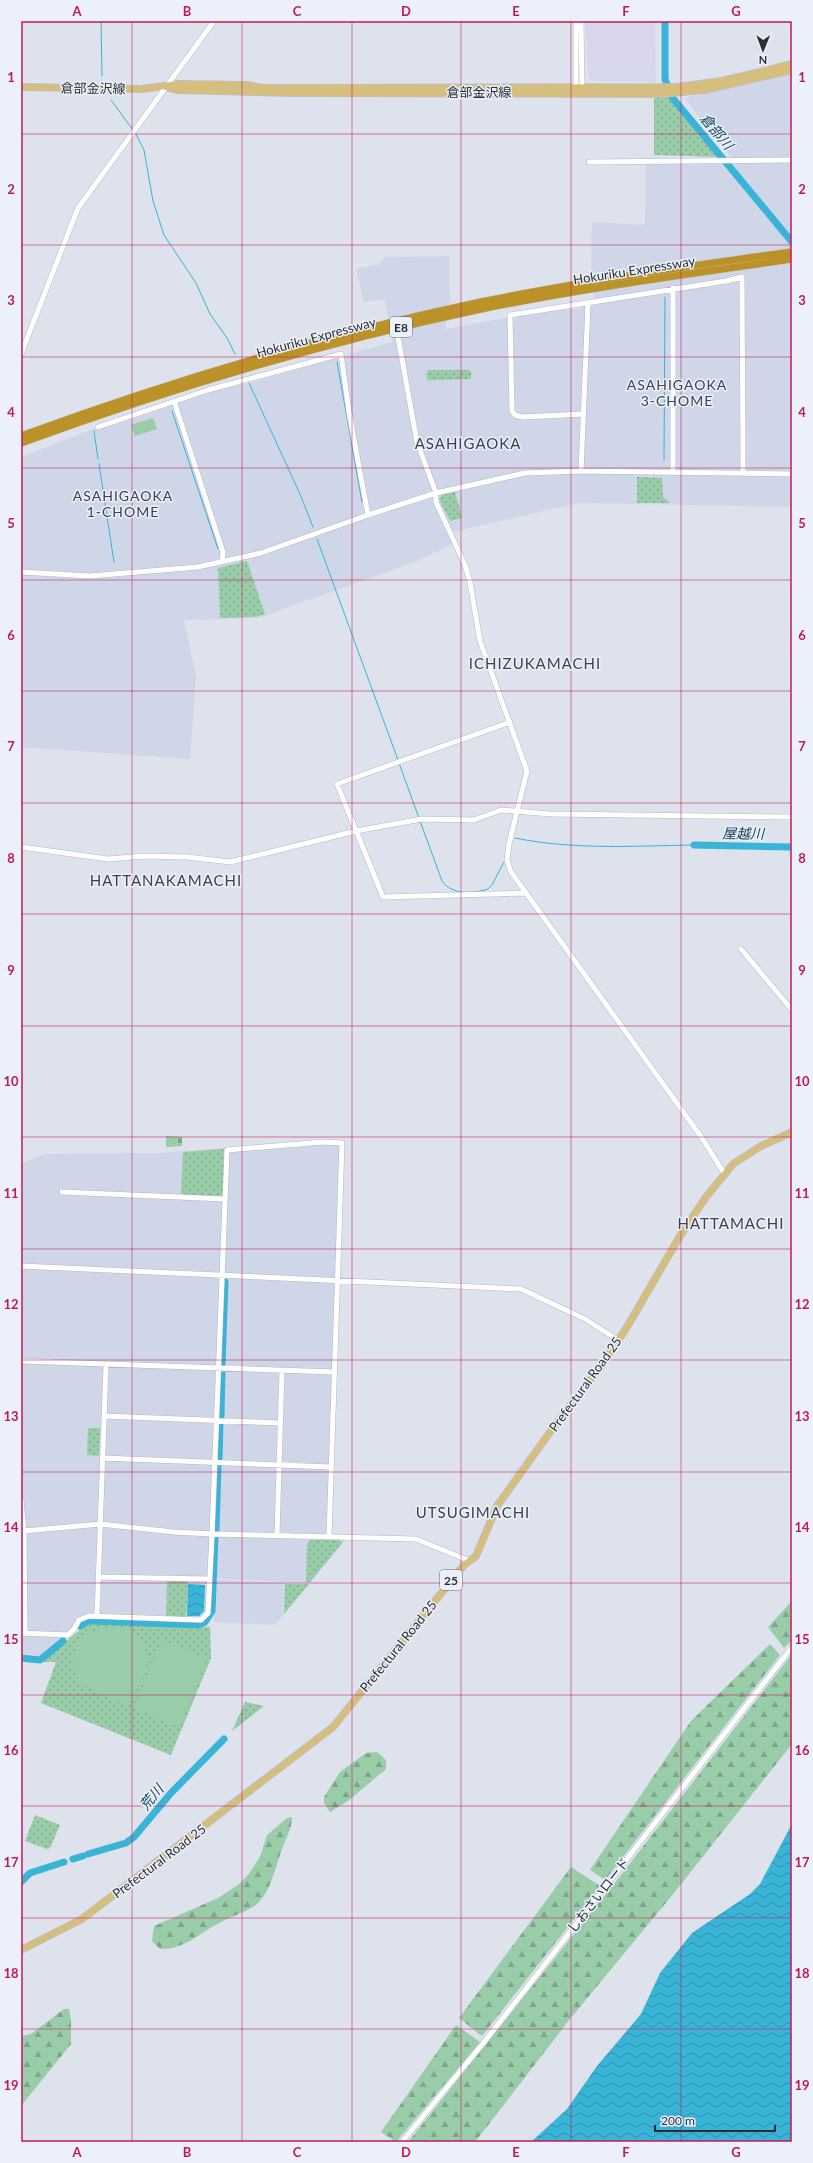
<svg xmlns="http://www.w3.org/2000/svg" width="813" height="2163" font-family="Lato,'Noto Sans JP',sans-serif">
<style>
.built{fill:#ced6e8}
.education{fill:#d8d6ec}
.grass{fill:url(#grass-dots)}
.forest{fill:url(#forest-firs)}
.cemetery{fill:url(#cemetery-stones)}
.garden{fill:#99cca8}
.water{fill:url(#water-waves)}
.lines{fill:none;stroke-linecap:round;stroke-linejoin:round}
.stream{stroke:#39b4d6;stroke-width:1}
.river{stroke:#39b4d6;stroke-width:7}
.minor-casing{stroke:#b4b9c4;stroke-width:6}
.major-casing{stroke:#c0c0c2;stroke-width:8}
.highway-casing{stroke:#c0c0c2;stroke-width:8}
.minor{stroke:#fff;stroke-width:5}
.major{stroke:#d6be7d;stroke-width:6}
.highway{stroke:#ba9227;stroke-width:7}
.grid{fill:none;stroke:#c2185b;stroke-width:1;stroke-opacity:0.55}
.labels{text-anchor:middle;dominant-baseline:central;stroke-width:3;stroke-linejoin:round;paint-order:stroke}
.shield{fill:#ebf0fb;stroke:#65686e;stroke-width:1}
.shield-label{font-size:12px;font-weight:bold;fill:#2c2e32}
.street-label{font-size:13px;fill:#2c2e32;stroke:#ebf0fb}
.water-label{font-size:14px;font-style:italic;fill:#093f4e;stroke:#ebf0fb}
.neighbourhood-label{font-size:14px;letter-spacing:1px;fill:#3d414a;stroke:#ebf0fb}
.quarter-label{font-size:15px;letter-spacing:1px;fill:#3d414a;stroke:#ebf0fb}
.neatline{fill:none;stroke:#c2185b;stroke-width:1.5}
.grid-label{font-size:13px;text-anchor:middle;font-weight:bold;fill:#c2185b}
</style>
<defs>
<pattern id="grass-dots" width="8" height="8" patternUnits="userSpaceOnUse"><rect width="8" height="8" fill="#99cca8"/><path d="M2 2h.1M6 6h.1" fill="none" stroke="#7da689" stroke-width="1.8" stroke-linecap="round"/></pattern>
<pattern id="forest-firs" width="22" height="20" patternUnits="userSpaceOnUse"><rect width="22" height="20" fill="#99cca8"/><path d="M5 1l3.5 6h-7zM16 11l3.5 6h-7z" fill="#7da689"/></pattern>
<pattern id="cemetery-stones" width="16" height="16" patternUnits="userSpaceOnUse"><rect width="16" height="16" fill="#99cca8"/><path d="M2 7V4a2 2 0 0 1 4 0v3zM10 15v-3a2 2 0 0 1 4 0v3z" fill="#7da689"/></pattern>
<pattern id="water-waves" width="16" height="10" patternUnits="userSpaceOnUse"><rect width="16" height="10" fill="#39b4d6"/><path d="M0 5q4-4 8 0t8 0" fill="none" stroke="#3093ae"/></pattern>
</defs>
<rect width="100%" height="100%" fill="#dde2ed"/>
<!-- built -->
<path class="built" d="M792 74V507L579 503 456 531 449 534 453 542 451 545 412 563 258 618 184 620 196 677 190 759 21 747V457L90 430 105 428 168 407 178 402 237 383 246 384 333 359 347 357 350 354 392 342 385 299 364 302 356 269 380 264 384 257 449 256 450 302 445 329 515 316 589 307V304L595 302 591 271 592 222 645 225 646 163 736 164 686 100 687 97Z
M323 1140H342L327 1538H345L344 1542 310 1583 208 1578 206 1611 199 1618 100 1615 78 1619 67 1633 39 1656 21 1654V1164L44 1154 159 1153Z
M215 1580 285 1583 283 1616 275 1625 214 1622Z"/>
<!-- education -->
<path class="education" d="M585 21H655L656 82 593 81 588 75Z"/>
<!-- grass -->
<path class="grass" d="M654 98H669L719 157 654 155Z
M428 370H469L471 371V379L428 380 426 375Z
M637 477 662 478 663 497 670 503H637Z
M455 492 462 518 450 521 439 499 442 495Z
M247 561 265 614 256 617 220 618 218 568Z
M224 1149 223 1197 181 1195 183 1152Z
M88 1428H100L99 1456 87 1455Z
M311 1540H340L342 1543 310 1582H306L307 1544Z
M167 1581H188L186 1618 166 1617Z
M285 1584H309L284 1614Z
M88 1623 210 1627 211 1658 171 1755 41 1703 56 1662H41Z
M245 1702 264 1706 232 1731Z
M35 1815 60 1825 50 1848 47 1849 25 1841Z"/>
<!-- forest -->
<path class="forest" d="M792 1601V1640L784 1648 768 1627Z
M770 1644 780 1655 605 1880 590 1870 691 1721Z
M792 1654V1744L674 1893 570 2019 475 2142H408L621 1875Z
M377 1752 386 1760V1769L348 1801 330 1812 324 1803V1797L340 1772 366 1753Z
M292 1817C292 1828 286 1838 282 1849 276 1865 271 1892 257 1904 249 1911 230 1917 221 1922 201 1932 184 1950 160 1949L152 1941 154 1926 218 1898 238 1885 248 1875 260 1857 267 1835 287 1818Z
M571 1867 600 1886 482 2036 459 2018Z
M64 2009H69L71 2021V2044L21 2106V2036L31 2034Z
M456 2025 480 2042 396 2142 381 2132Z"/>
<!-- cemetery -->
<path class="cemetery" d="M166 1136 182 1137V1146L166 1147Z"/>
<!-- garden -->
<path class="garden" d="M153 418 157 429 135 436 131 425Z
M117 1626C161 1637 147 1669 133 1701L123 1704C112 1698 90 1691 82 1683 67 1668 72 1644 90 1633 99 1628 108 1627 117 1626Z
M161 1641 207 1658 180 1727 134 1709Z"/>
<!-- water -->
<path class="water" d="M188 1584 205 1585 204 1611 199 1616H187Z
M792 1824V2142H531L567 2109 597 2066 641 2014 660 1973 692 1933 750 1894 760 1884Z"/>
<g class="lines">
<!-- stream -->
<path class="stream" d="M101 21 102 76
M111 100 133 130
M135 132 144 150 153 201 164 235 196 283 210 314 227 338 235 354
M337 362 362 502
M249 383 300 494 313 527
M172 411 218 549
M94 431 98 459
M664 460 665 297
M99 464 114 562
M317 539 398 760
M399 763 419 818
M420 821 442 881C452 895 472 894 488 889L492 885 504 862
M515 838C574 850 634 846 694 845"/>
<!-- river -->
<path class="river" d="M665 21V79L671 96 792 242
M694 845 792 847
M222 1365 225 1282
M221 1416 222 1370
M219 1460 220 1422
M216 1530 218 1467
M80 1626 88 1621H94L198 1625 205 1622 212 1611 215 1537
M21 1658 40 1660 63 1641
M88 1854 126 1843 134 1837 171 1793 224 1739
M73 1859 83 1856
M21 1882 30 1873 64 1862"/>
<defs>
<path id="minor" d="M576 21V87
M581 21 582 87
M589 162 792 160
M398 337 417 442 436 493V502L465 565 470 582 480 641 527 771 509 844 507 860 511 872 702 1138 724 1173
M21 354 78 208 214 21
M174 401 223 552 222 562
M583 414 522 417 515 415 512 411 510 315 726 281 742 277 743 473
M98 427 208 390 341 354 349 412 368 515
M581 471 588 304
M673 472V288
M21 572 90 576 198 567 261 553 368 515 436 493 525 473 581 471 792 474
M510 722 337 784 383 897 526 893
M21 847 108 859 145 856 187 857 230 862 356 831 422 819 474 820 501 810 551 814 792 817
M741 949 792 1010
M62 1192 225 1199
M21 1266 521 1289 585 1319 618 1340
M21 1361 335 1372
M104 1416 280 1423
M102 1458 331 1467
M21 1500 24 1531 25 1633
M24 1531 100 1524 174 1532 212 1534 227 1150 323 1142 342 1143 329 1536
M277 1535 282 1370
M98 1577 209 1579
M97 1616 106 1365
M21 1633 68 1635 74 1629 79 1620 89 1616 201 1620 208 1613 212 1534 416 1539 470 1561
M402 2142 485 2041 792 1647"/>
<path id="major" d="M21 87 142 89 178 84 248 85 262 88 677 87 722 81 792 64
M166 87 177 90 292 93 662 94 704 90 792 70
M21 1950 82 1919 333 1727 464 1565 476 1556 497 1506 558 1421 601 1366 627 1327 680 1236 706 1197 733 1164 761 1146 792 1132"/>
<path id="highway" d="M21 436C171 381 324 335 481 302 583 281 688 266 792 252
M21 443C171 388 324 342 481 309 584 288 688 274 792 259"/>
</defs>
<!-- minor casing -->
<use href="#minor" class="minor-casing"/>
<!-- major casing -->
<use href="#major" class="major-casing"/>
<!-- highway casing -->
<use href="#highway" class="highway-casing"/>
<!-- minor -->
<use href="#minor" class="minor"/>
<!-- major -->
<use href="#major" class="major"/>
<!-- highway -->
<use href="#highway" class="highway"/>
</g>
<!-- grid -->
<path class="grid" d="M132 21V2142M242 21V2142M352 21V2142M461 21V2142M571 21V2142M681 21V2142M21 134H792M21 245H792M21 357H792M21 468H792M21 580H792M21 691H792M21 803H792M21 914H792M21 1026H792M21 1137H792M21 1249H792M21 1360H792M21 1472H792M21 1583H792M21 1695H792M21 1806H792M21 1918H792M21 2029H792"/>
<g class="labels">
<!-- shield labels -->
<g class="shield">
<rect x="390" y="317" width="22" height="20" rx="3"/>
<rect x="440" y="1570" width="22" height="20" rx="3"/>
</g>
<g class="shield-label">
<text x="401" y="327">E8</text>
<text x="451" y="1580">25</text>
</g>
<!-- street labels -->
<g class="street-label">
<text transform="translate(93 88) rotate(1)">倉部金沢線</text>
<text x="479" y="92">倉部金沢線</text>
<text transform="translate(634 270) rotate(-9)">Hokuriku Expressway</text>
<text transform="translate(316 337) rotate(-15)">Hokuriku Expressway</text>
<text transform="translate(585 1384) rotate(-54)">Prefectural Road 25</text>
<text transform="translate(398 1646) rotate(-51)">Prefectural Road 25</text>
<text transform="translate(159 1861) rotate(-37)">Prefectural Road 25</text>
<text transform="translate(598 1895) rotate(-52)">しおさいロード</text>
</g>
<!-- water labels -->
<g class="water-label">
<text transform="translate(717 131) rotate(50)">倉部川</text>
<text transform="translate(743 833) rotate(1)">屋越川</text>
<text transform="translate(151 1797) rotate(-50)">荒川</text>
</g>
<!-- neighbourhood labels -->
<g class="neighbourhood-label">
<text x="677" y="384">ASAHIGAOKA<tspan x="677" dy="16">3-CHOME</tspan></text>
<text x="123" y="495">ASAHIGAOKA<tspan x="123" dy="16">1-CHOME</tspan></text>
</g>
<!-- quarter labels -->
<g class="quarter-label">
<text x="468" y="443">ASAHIGAOKA</text>
<text x="535" y="663">ICHIZUKAMACHI</text>
<text x="166" y="880">HATTANAKAMACHI</text>
<text x="731" y="1223">HATTAMACHI</text>
<text x="473" y="1512">UTSUGIMACHI</text>
</g>
</g>
<!-- border -->
<rect width="813" height="2163" fill="none" stroke="#ebf0fb" stroke-width="44"/>
<!-- north arrow -->
<g transform="translate(763 50) rotate(181)" stroke="#ebf0fb" stroke-width="3" paint-order="stroke">
<path d="M0-3L7 15L0 10L-7 15Z" fill="#2c2e32"/>
<text y="-6" font-size="11" font-weight="bold" text-anchor="middle" fill="#2c2e32">N</text>
</g>
<!-- scale -->
<path d="M655 2125v6h120v-6" fill="none" stroke="#2c2e32" stroke-width="2"/>
<text x="661" y="2125" font-size="12" fill="#2c2e32" stroke="#ebf0fb" stroke-width="3" paint-order="stroke">200 m</text>
<rect x="22" y="22" width="769" height="2119" class="neatline"/>
<g class="grid-label">
<text x="77" y="16">A</text>
<text x="187" y="16">B</text>
<text x="297" y="16">C</text>
<text x="406" y="16">D</text>
<text x="516" y="16">E</text>
<text x="626" y="16">F</text>
<text x="736" y="16">G</text>
<text x="11" y="82">1</text>
<text x="802" y="82">1</text>
<text x="11" y="194">2</text>
<text x="802" y="194">2</text>
<text x="11" y="305">3</text>
<text x="802" y="305">3</text>
<text x="11" y="417">4</text>
<text x="802" y="417">4</text>
<text x="11" y="528">5</text>
<text x="802" y="528">5</text>
<text x="11" y="640">6</text>
<text x="802" y="640">6</text>
<text x="11" y="751">7</text>
<text x="802" y="751">7</text>
<text x="11" y="863">8</text>
<text x="802" y="863">8</text>
<text x="11" y="975">9</text>
<text x="802" y="975">9</text>
<text x="11" y="1086">10</text>
<text x="802" y="1086">10</text>
<text x="11" y="1198">11</text>
<text x="802" y="1198">11</text>
<text x="11" y="1309">12</text>
<text x="802" y="1309">12</text>
<text x="11" y="1421">13</text>
<text x="802" y="1421">13</text>
<text x="11" y="1532">14</text>
<text x="802" y="1532">14</text>
<text x="11" y="1644">15</text>
<text x="802" y="1644">15</text>
<text x="11" y="1755">16</text>
<text x="802" y="1755">16</text>
<text x="11" y="1867">17</text>
<text x="802" y="1867">17</text>
<text x="11" y="1978">18</text>
<text x="802" y="1978">18</text>
<text x="11" y="2090">19</text>
<text x="802" y="2090">19</text>
<text x="77" y="2157">A</text>
<text x="187" y="2157">B</text>
<text x="297" y="2157">C</text>
<text x="406" y="2157">D</text>
<text x="516" y="2157">E</text>
<text x="626" y="2157">F</text>
<text x="736" y="2157">G</text>
</g>
</svg>
